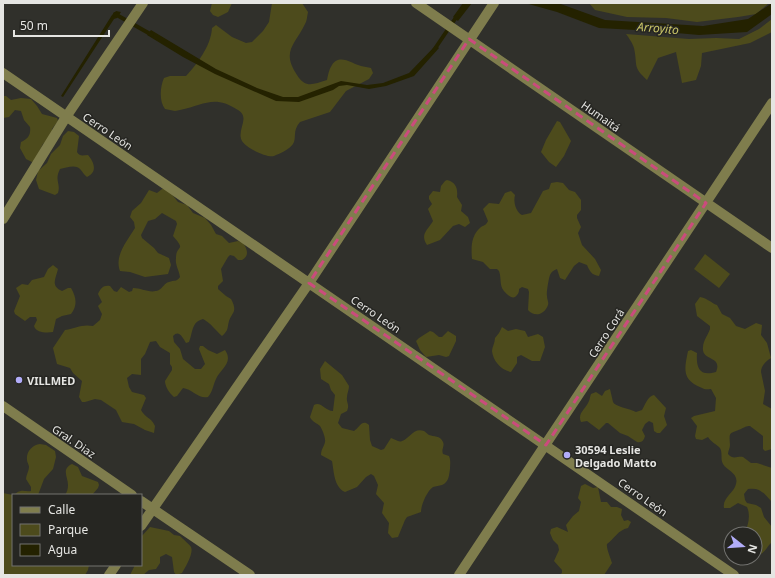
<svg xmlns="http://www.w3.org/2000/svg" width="775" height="578" font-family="'Noto Sans',sans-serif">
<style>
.green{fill:#4d4b1c}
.water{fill:#242200}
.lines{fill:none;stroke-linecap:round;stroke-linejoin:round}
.stream{stroke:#242200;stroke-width:4}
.minor{stroke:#7f7d4d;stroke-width:10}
.marked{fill:none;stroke:#cb4b7d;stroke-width:3;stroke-dasharray:8 5;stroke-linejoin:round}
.poi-dot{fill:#b2adf9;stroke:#262622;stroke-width:1.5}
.labels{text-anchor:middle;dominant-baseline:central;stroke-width:3;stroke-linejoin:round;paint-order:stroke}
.street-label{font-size:11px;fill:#e5e5e2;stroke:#262622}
.poi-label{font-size:11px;font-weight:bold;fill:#e5e5e2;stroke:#262622;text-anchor:start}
.water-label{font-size:12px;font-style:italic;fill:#ccc768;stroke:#262622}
</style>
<rect width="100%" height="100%" fill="#30302b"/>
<!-- green -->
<path class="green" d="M212 3H232L228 12 218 17 213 15 210 11Z
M272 3H302L308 12C307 16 307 21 305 24 295 45 281 51 297 75 306 89 313 84 327 80 328 75 329 69 332 65 339 53 353 64 361 66 364 67 368 67 371 68L373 73 369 79 346 91 330 112 300 122C292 131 297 138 293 144 290 149 279 154 274 156 267 158 246 148 242 141 236 130 251 118 238 110 214 94 204 105 180 110L175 111 165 109C159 101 160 87 164 78L170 76H186C197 64 211 46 212 28L216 25 232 37 246 43 252 42 263 31 269 22Z
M589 3H769L756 14 738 17 697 22 666 18 627 17 595 10Z
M772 19V32L750 43 702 53 701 66 696 80 682 83 676 52 658 58 647 80C632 66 638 66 634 48 633 44 629 38 626 34L689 39 716 38 739 39 759 29Z
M3 96H6L11 100 21 98 31 99 37 106 42 114 57 118 58 121 52 129V135L43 144 34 161 32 162 26 159 20 148 21 142C28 139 31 135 30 127L24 120 21 111 15 110 9 117 3 118Z
M557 121 560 122 571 141 564 156 556 167 549 162 541 152 546 140Z
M68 131 74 132 79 136 77 152C80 157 83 155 88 155 94 162 98 172 87 177 84 175 83 172 80 169 75 164 66 168 60 169 54 181 61 183 58 193L55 195 39 189 36 180 38 171 47 163 51 154 60 145 63 136Z
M447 180C456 182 458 189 457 197L462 205 461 211 468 217 470 223 465 227 459 224 453 226 440 240 427 245C420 234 427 231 433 221L428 209 432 204 429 199V196L433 191 440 192 441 186 445 181Z
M557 182 563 183 569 190 575 192 581 200V210L577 215V218L581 227 578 233 582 245 595 259 601 270 599 276C592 275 590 272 587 265L579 262 574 266 565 280 560 278 557 269C554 270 551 272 550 275 549 277 546 294 547 296 547 300 549 302 548 305 545 314 535 318 528 310L529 292 528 289 522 287 519 289C519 291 519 293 517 295 513 302 504 292 502 288 500 283 501 276 499 271L497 269H490L483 262 472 259C471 247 471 235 481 227 485 225 486 225 488 221L483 209 489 203 499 204 505 193 511 191 515 195C513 202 516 212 522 215L531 213 543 191 549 189 551 183Z
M165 188 170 192 178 202 187 205 193 213 205 218 211 225 216 234 222 236 229 243 238 241 243 243C248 250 249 256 242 260H238L234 256 230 255 228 257 221 269 223 281 218 286V289L226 296 231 299C238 312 232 312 229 321 227 328 229 330 222 336 216 331 211 323 203 319 191 322 193 333 189 342L186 343C183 338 179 329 173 336L174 342 180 349 183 359 195 369H201L205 364 199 349 200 346H203L208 350 217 354 225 350C234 363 220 369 216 379 213 385 213 391 208 397 198 399 192 389 183 388L177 396 174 397C169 393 165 386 165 381L172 370V367L170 364V353L160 347 156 341 150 342 145 354 141 359V375L132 374 127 378 129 387 132 392 144 395 146 398 141 410C145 418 151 417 155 426L154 433 145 430 134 424 122 422 116 410 101 400 95 399 85 402H82L79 397 82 381 73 373 70 368 57 364 53 348 65 330C76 328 82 324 93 326L100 320 102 314 98 306 102 302 98 294C101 288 103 285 110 286L114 291 117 292 121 287 129 292 132 291 133 288C142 288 150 294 159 290 163 288 164 283 169 282 174 280 177 282 180 277 179 270 175 265 176 258 176 244 187 252 173 236L177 224 176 221 162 213 155 219 148 221 141 235 142 238 154 248 158 253 169 258 171 265 168 274 145 277 130 272 120 271C114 255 128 240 135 228L134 222 130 217 132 211 141 203 149 190 157 193 162 189Z
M705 254 730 274 719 288 694 269Z
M53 265 58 269C56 278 50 286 62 291L68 288H71C76 297 78 305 71 314L62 316 56 319 53 332C47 333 36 333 34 326L37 320 36 317H30L25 321 15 314 14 311 20 296 16 288 22 284 28 285 32 280 44 277 48 269Z
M700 297C709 299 711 303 717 305L722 314 730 318 736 326 745 329 756 323 762 325 761 335 767 343 771 358C766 361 761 366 761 372L765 391 763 404 772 409V449L765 451 763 449V436L750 426C746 426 745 427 741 429 729 434 729 431 730 445 730 448 728 451 728 454 733 460 737 456 743 457L751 463H757L772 468V502C764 494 761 487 748 489L744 494 745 500 747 503 756 505 761 508 764 517 772 527V542C765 548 767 553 755 556V534H744C748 526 751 516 747 507L738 503 730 508H724C722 498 734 493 736 484 739 473 727 471 723 464 720 459 723 453 720 448 716 444 711 442 708 437L702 440 696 439 695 436 697 426 691 418 694 416 715 411 716 398 711 389C708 389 705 390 702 388 682 380 684 370 688 351L691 350 697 353C696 367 699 377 716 372 723 355 701 362 703 347 703 341 708 335 710 329V326L697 316 695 304Z
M502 327 508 331 516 329 525 331 528 337 538 334 543 337 545 347 540 361H532L521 355 517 357V363L511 372C501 370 493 361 492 351 492 347 495 343 495 338L499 333Z
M430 331 433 332 439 337H442L448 331 456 336V341L449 356 446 357 439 355 426 357 420 350 416 341 419 338Z
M325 361 342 375 349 386C349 390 347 393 347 397 346 403 350 404 347 411L341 414 338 423 342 428 354 431C360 427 362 419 369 425L370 440 372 446 381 450 384 449 391 438C395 439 399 443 402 441 410 438 414 427 424 431 426 432 427 434 429 435 434 437 440 435 443 442 445 446 441 449 443 454L449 456C451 461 450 464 450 469 449 475 449 482 442 485 439 486 436 486 433 487 427 491 421 505 421 512L407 517 405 520 398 537 392 538 388 533 389 523 382 513 384 503 376 494 378 485 374 476 371 474 366 477 357 487 345 492C334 487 334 472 332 461L321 455C321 449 324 447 325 442 326 438 322 429 320 426 317 423 312 422 310 417L314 405C321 401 325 411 333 411L335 395 331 390 329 384 321 379 320 369Z
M610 389C611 393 612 398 613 402 615 407 629 408 636 412L642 410C645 405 648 396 654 395L666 408 664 416 667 425 660 433H657L654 431 653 423 649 421 645 424 642 430 645 436C644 440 642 443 637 442L628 436 620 433 608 423H606L599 430 587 421 581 422C577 413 586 409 589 401 590 399 590 396 591 394L596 392 602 396 605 391Z
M40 444 46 445 55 451 56 457 53 469 44 479 38 495H14C22 488 22 492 31 491V487L26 479C26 475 29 471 29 467 29 465 27 462 27 460 26 452 32 445 40 444Z
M72 464 78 467 82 476 98 482 99 485 98 488 92 495H65C67 492 68 489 68 485 68 477 61 469 72 464Z
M585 484 593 488 598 487 601 502H607L611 507H617L622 509 621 515 624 521 628 520 631 522 628 528C618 530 614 539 607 544 606 548 611 559 612 563L604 575H559L562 573V570L554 561 559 550 558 545 553 540 550 533 551 529 557 527 568 532 566 525 573 516 579 511 581 502 578 498 581 486Z
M3 493 13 495V565H89L88 570 85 575H7L3 574Z
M150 527 169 531 174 535 180 536C183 539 190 545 191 547 194 553 185 568 182 573L176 575 174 572 172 557 166 554 160 557V563L156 569 149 570 143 575H130L135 565H141V537Z"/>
<!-- water -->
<path class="water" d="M463 3H472L458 21 453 17Z
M525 3H558L605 20 703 26 748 19 772 3V14L747 32 699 35 654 31 599 28 557 12Z
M116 11 121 12 117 18 114 19 63 97 61 96 112 15Z
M151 30 216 69 257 88 283 97H298L341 81 367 85 383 83 409 73 436 45 439 48 414 76 386 86 369 89 347 85 339 86 333 90 299 102 276 101 215 74 183 57 147 35Z"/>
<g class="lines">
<!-- stream -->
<path class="stream" d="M115 15V14L152 35
M434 50 457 16"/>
<!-- minor -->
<path class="minor" d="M416 3 772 248
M3 73 734 575
M3 219 66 117 143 3
M3 406 132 495
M141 501 250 575
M141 526 309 283 494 3
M109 575 116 565
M459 575 772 103"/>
</g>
<!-- marked area -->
<path class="marked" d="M469 39 706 203 546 445 309 283Z"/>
<!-- markers -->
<g class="poi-dot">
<circle cx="19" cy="380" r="4"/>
<circle cx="567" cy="455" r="4"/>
</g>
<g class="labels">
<!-- street labels -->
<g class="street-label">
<text transform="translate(601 116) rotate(35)">Humaitá</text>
<text transform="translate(108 131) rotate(34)">Cerro León</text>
<text transform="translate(376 314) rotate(34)">Cerro León</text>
<text transform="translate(606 333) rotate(-57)">Cerro Corá</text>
<text transform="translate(74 441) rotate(34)">Gral. Diaz</text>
<text transform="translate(643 497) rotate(35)">Cerro León</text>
</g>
<!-- poi labels -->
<g class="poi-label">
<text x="27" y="380">VILLMED</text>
<text x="575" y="449">30594 Leslie<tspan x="575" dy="13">Delgado Matto</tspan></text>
</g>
<!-- water labels -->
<g class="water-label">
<text transform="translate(658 28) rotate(5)">Arroyito</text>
</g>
</g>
<!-- border -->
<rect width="775" height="578" fill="none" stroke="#e5e5e2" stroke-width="8"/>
<!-- legend -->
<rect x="12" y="494" width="130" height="72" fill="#262622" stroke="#72726f"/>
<rect x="20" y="507" width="20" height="6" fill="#7f7d4d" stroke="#72726f"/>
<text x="48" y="514" font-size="12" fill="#e5e5e2">Calle</text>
<rect x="20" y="524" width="20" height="12" fill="#4d4b1c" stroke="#72726f"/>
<text x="48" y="534" font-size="12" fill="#e5e5e2">Parque</text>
<rect x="20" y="544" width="20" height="12" fill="#242200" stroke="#72726f"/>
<text x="48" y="554" font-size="12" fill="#e5e5e2">Agua</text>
<!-- north arrow -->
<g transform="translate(743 546) rotate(107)"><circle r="19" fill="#262622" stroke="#72726f"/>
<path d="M0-3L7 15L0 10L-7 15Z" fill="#b2adf9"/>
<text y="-6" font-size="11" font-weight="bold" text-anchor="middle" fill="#e5e5e2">N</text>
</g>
<!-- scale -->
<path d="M14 30v6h95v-6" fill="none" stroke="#e5e5e2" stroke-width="2"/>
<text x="20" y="30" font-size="12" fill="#e5e5e2" stroke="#262622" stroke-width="3" paint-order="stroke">50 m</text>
</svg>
